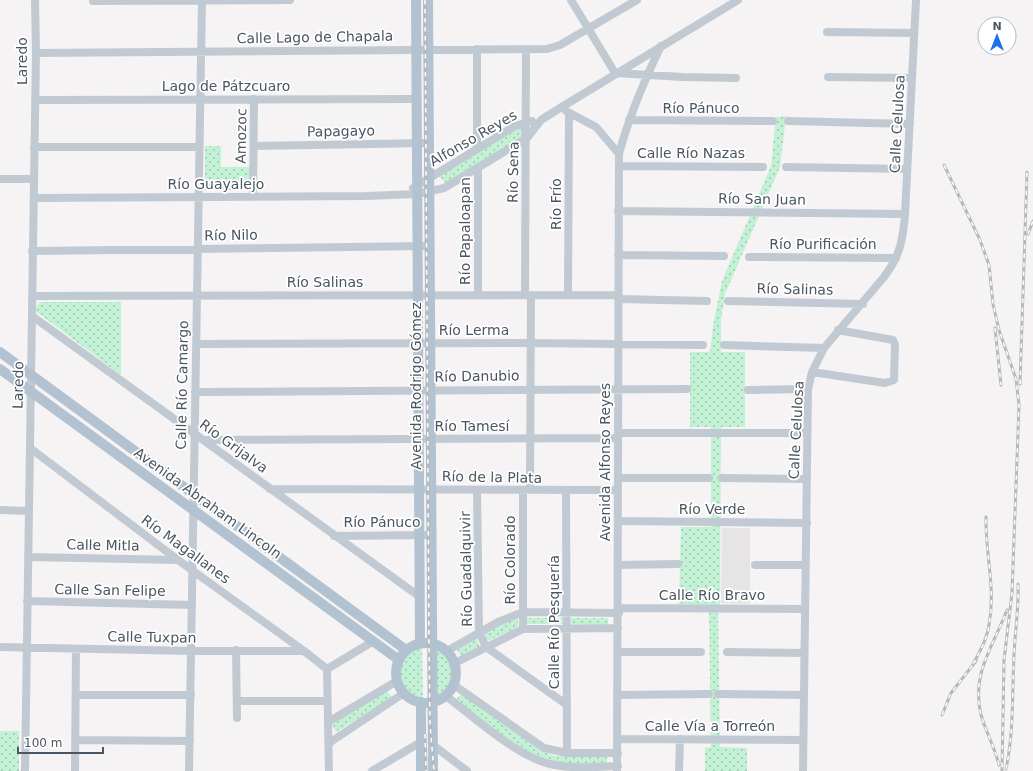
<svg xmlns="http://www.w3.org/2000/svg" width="1033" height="771" font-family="'DejaVu Sans',sans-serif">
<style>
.education{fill:#e6e4e5}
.park{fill:url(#park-dots)}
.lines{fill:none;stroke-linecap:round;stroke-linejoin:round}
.minor{stroke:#c1cad2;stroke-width:8}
.major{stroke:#b3c2d1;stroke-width:10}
.rail-casing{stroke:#b5b8bd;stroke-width:3}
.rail{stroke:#fff;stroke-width:1.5;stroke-dasharray:4.5;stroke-linecap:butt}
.labels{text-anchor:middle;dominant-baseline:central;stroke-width:3.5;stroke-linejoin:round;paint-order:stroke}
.street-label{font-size:14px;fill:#4a5661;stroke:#fff}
</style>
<defs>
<pattern id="park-dots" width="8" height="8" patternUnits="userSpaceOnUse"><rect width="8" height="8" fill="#c3f1d5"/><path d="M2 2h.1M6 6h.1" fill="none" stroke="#a0c6b0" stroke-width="1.8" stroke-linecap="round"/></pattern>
</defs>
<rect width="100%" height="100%" fill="#f5f3f3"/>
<!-- education -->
<path class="education" d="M722 528H750V604L721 603Z"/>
<!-- park -->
<path class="park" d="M786 116 780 167 725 294 721 320V352H745V427H721L720 605H718L720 747 747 748V771H705V748L711 747 709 605 679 604 681 527H711V427H690V352H710L713 326 722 281 771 166 776 117Z
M523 124V137L445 183 439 176Z
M205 146H221V167H250L249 187 246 190H205Z
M40 302H121V375L34 310Z
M518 617V627L488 641 484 633Z
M527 618H562V624H526Z
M571 618H608V625L571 624Z
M476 638 480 647 462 658 457 650Z
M422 645 423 700C416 696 409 693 405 687 393 670 404 650 422 645Z
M435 648C460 656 459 689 436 698Z
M385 688 392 698 336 732 331 722Z
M462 693 541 751 555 756 607 757V765L556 764 517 747 455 701Z
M0 731H19V771H0Z"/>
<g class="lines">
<!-- minor -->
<path class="minor" d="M571 0 615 73 683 77 736 78
M93 1 290 0
M827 32 914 33
M477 49V148
M36 53 547 49 560 45 637 0
M828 77 912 78
M35 100 416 99
M566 111 596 127 619 154
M629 120 773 121
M788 121 910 124
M254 146 429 143
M34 147H199
M619 166 763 167
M478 167V295
M786 167 907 169
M0 179H34
M413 188 515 126 532 121
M253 197 254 99
M34 198 366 196 417 194 444 188 527 138 541 120 560 108 738 0
M618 211 905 214
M32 251 429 246
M618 255 724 256
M749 257 896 258
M525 295 526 49
M568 295 569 113
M32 296 618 295
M618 299 707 301
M728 301 863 304
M32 316 420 597
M196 344 530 343 703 345
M724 345 824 348
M812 372 885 383 894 380 895 345 893 340 838 330
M748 390 808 389
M195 392 687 389
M618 433H807
M205 440 618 438
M30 448 178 560 304 651 327 669
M618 478H709
M722 478 806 479
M270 489 618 490
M477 490 479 632 486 647 567 705
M523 490V629
M530 490 531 295
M566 490 567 753
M0 510 29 511
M618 521 807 523
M334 536 431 535
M28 557 178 560
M618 565 678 564
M755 565H806
M27 601 192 605
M619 608 805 609
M0 647 192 651H304
M236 650 237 718
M447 651 498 622 523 612 619 613
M618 652H701
M727 652 804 653
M455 663 523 629 618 628
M327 669 329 771
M327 669 372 642
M454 685 544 748 567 753H618
M718 694 804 695
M76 695H191
M617 695 709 694
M446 696C474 717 516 756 550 764 571 769 596 767 618 766
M237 701H327
M328 722 397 681
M618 739 803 740
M76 740 190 741
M329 743 404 693
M433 745 467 771
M25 771 36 53 35 0
M75 771 76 649
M189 771 202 0
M372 771 421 742
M617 771 619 154C629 116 644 81 661 46
M679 771 680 739
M803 771 808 389 812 372 824 348 884 277C900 256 903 240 905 214L916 0"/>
<!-- major -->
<path class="major" d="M416 0 420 643
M428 0 433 771
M0 352 406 650
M0 369 399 660
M396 673a30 30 0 1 1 60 0a30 30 0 1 1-60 0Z
M421 771V702"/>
<defs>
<path id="rail" d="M425 0 429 641 430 724 434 771
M944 165 980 240 989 265 993 304 999 330 1016 379 1019 405 1012 593 1004 660 1002 771
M1028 234 1033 221
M995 328 1001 385
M1020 384 1027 172
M973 664C980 652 987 639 989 625 996 588 985 553 986 517
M942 715 951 693 976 661
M425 734 426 771
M999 765C995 748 986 732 981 715 971 673 993 647 1007 610
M1006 769C1014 732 1012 693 1014 655 1015 631 1019 608 1018 584"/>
</defs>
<!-- rail casing -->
<use href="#rail" class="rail-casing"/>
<!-- rail -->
<use href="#rail" class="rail"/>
</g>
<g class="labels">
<!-- street labels -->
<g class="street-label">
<text transform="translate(315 37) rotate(-1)">Calle Lago de Chapala</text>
<text transform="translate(22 61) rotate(-90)">Laredo</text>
<text x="226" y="86">Lago de Pátzcuaro</text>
<text x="701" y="108">Río Pánuco</text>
<text transform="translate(897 124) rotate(-87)">Calle Celulosa</text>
<text transform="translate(341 131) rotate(-1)">Papagayo</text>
<text transform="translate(241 136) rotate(-89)">Amozoc</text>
<text transform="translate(473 138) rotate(-30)">Alfonso Reyes</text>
<text x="691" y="153">Calle Río Nazas</text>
<text transform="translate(513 172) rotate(-89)">Río Sena</text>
<text x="216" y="184">Río Guayalejo</text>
<text transform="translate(762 199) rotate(1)">Río San Juan</text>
<text transform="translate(556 204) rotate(-90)">Río Frío</text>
<text transform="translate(465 231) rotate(-90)">Río Papaloapan</text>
<text transform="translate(231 235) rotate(-1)">Río Nilo</text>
<text x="823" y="244">Río Purificación</text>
<text x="325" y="282">Río Salinas</text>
<text transform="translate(795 289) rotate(1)">Río Salinas</text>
<text x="474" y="330">Río Lerma</text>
<text transform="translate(477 376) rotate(-1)">Río Danubio</text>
<text transform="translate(18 385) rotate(-89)">Laredo</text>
<text transform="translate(182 385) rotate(-89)">Calle Río Camargo</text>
<text transform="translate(416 386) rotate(-90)">Avenida Rodrigo Gómez</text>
<text x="472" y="426">Río Tamesí</text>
<text transform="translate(796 430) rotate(-87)">Calle Celulosa</text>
<text transform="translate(234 446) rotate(36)">Río Grijalva</text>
<text transform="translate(605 462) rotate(-90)">Avenida Alfonso Reyes</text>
<text transform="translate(492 477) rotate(1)">Río de la Plata</text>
<text transform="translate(208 503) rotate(36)">Avenida Abraham Lincoln</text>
<text x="712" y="509">Río Verde</text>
<text x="382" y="522">Río Pánuco</text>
<text transform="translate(103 545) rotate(1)">Calle Mitla</text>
<text transform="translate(186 549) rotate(36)">Río Magallanes</text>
<text transform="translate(510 560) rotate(-90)">Río Colorado</text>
<text transform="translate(466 569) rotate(-91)">Río Guadalquivir</text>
<text transform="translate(110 590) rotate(1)">Calle San Felipe</text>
<text x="712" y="595">Calle Río Bravo</text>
<text transform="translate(554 622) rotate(-90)">Calle Río Pesquería</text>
<text transform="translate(152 637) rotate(1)">Calle Tuxpan</text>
<text x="710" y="726">Calle Vía a Torreón</text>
</g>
</g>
<!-- north arrow -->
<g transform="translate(997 36)"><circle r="19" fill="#ffffff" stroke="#b7bbc0"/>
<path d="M0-3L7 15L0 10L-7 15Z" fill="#1a73e8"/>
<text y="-6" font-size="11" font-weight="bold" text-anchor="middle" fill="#4a5661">N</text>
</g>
<!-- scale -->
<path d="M18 747v6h85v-6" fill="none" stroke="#4a5661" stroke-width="2"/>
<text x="24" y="747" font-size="12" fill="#4a5661" stroke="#ffffff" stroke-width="3" paint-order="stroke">100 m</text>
</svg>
